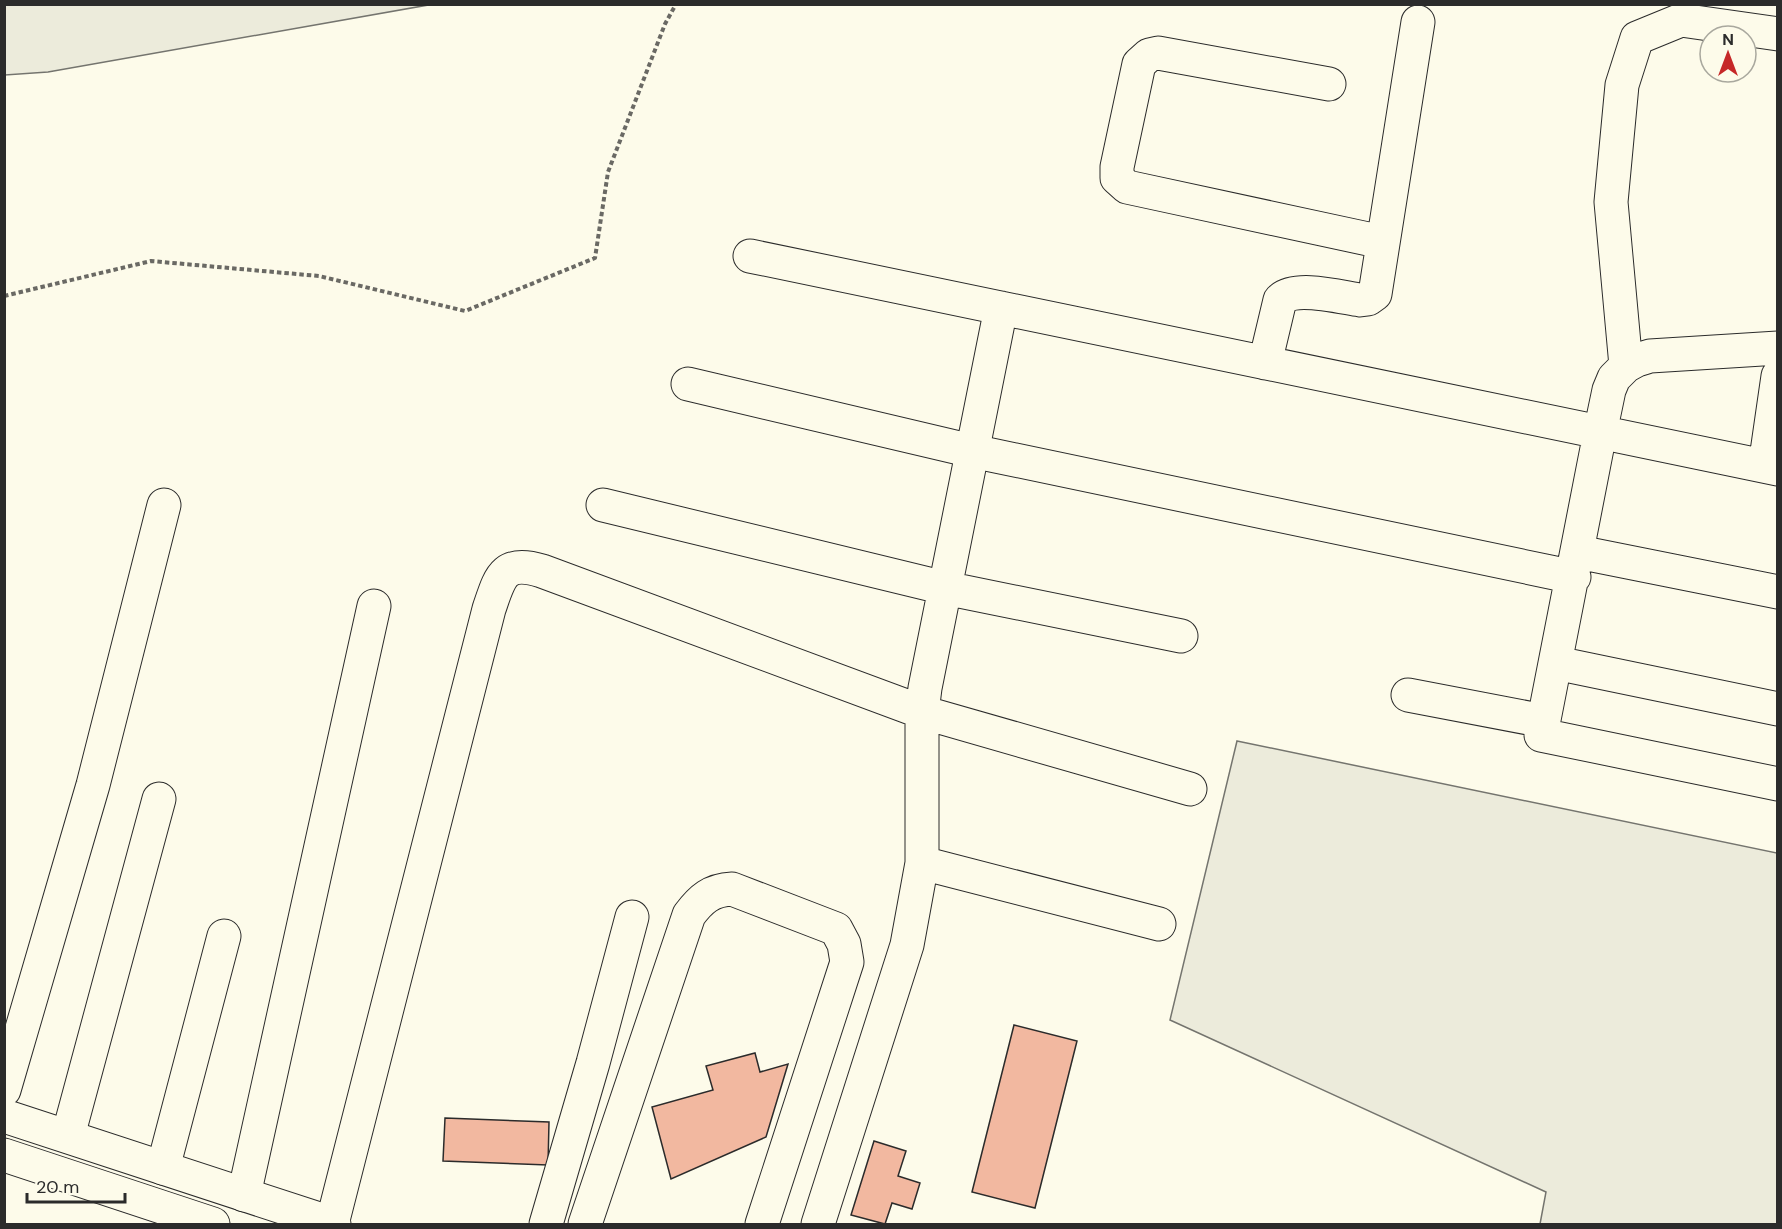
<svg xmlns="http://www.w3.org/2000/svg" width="1782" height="1229" font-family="'DM Sans',sans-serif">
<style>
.green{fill:#ecebdb;stroke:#74746e;stroke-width:1.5}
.building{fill:#f2b8a0;stroke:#2b2b2b;stroke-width:1.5}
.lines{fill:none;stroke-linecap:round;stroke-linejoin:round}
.minor-casing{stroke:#2b2b2b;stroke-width:35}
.major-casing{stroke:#2b2b2b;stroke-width:35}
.path{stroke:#6a6964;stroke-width:4;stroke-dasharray:4.5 3;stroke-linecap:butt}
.minor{stroke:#fdfbea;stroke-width:33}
.major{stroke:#fdfbea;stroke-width:33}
</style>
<rect width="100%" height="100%" fill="#fdfbea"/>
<!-- green -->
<path class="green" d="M5 4H428V5L48 72 5 75Z
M1237 741 1777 853V1224H1540L1546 1192 1170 1020Z"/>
<!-- building -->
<path class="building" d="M1014 1025 1077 1041 1035 1208 972 1192Z
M755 1053 760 1072 788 1064 766 1137 671 1179 652 1107 713 1090 706 1066Z
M445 1118 549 1122 548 1165 443 1161Z
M874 1141 906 1151 898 1176 920 1183 912 1209 892 1203 885 1224 851 1215Z"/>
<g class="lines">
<defs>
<path id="minor" d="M1329 84 1158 53 1149 55 1139 64 1117 167V178L1127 187 1382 242
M750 256 1778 469
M1778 348 1650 356 1637 360 1626 366 1614 378 1609 390 1600 433 1541 735 1778 784
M1265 363 1280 300C1295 285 1340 297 1360 300L1368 299 1375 294 1418 22
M1626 366 1611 202 1622 85 1637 38 1681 20 1778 34
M688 384 972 451 1574 577
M1765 466 1778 376
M603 505 945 588 1181 636
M1578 552 1778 592
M1556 663 1778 709
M1408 695 1544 721
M922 863 1159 924
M4 1090 93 785 164 505
M68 1136 159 799
M163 1168 224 936
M244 1195 374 606
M332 1224 489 609C500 577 503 559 542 571L922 712 1190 789
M546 1224 593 1063 632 917
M585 1224 689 915C701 899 711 890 732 889L836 929 844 944 847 962 762 1224
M818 1224 907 945 922 863V712L925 688 1001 308"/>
<path id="major" d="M4 1116 334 1224
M4 1155 213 1224"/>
</defs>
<!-- minor casing -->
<use href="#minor" class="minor-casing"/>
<!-- major casing -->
<use href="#major" class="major-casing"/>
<!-- path -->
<path class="path" d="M4 296 151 261 319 276 465 311 595 258 608 172 665 24 676 4"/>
<!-- minor -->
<use href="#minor" class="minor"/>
<!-- major -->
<use href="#major" class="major"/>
</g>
<!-- border -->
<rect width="1782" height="1229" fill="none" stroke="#2b2b2b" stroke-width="12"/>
<!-- north arrow -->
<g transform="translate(1728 54)"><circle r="28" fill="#fdfbea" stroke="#a9a89e" stroke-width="1.5"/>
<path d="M0-4.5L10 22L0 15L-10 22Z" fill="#c62828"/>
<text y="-9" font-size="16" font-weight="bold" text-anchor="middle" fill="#2b2b2b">N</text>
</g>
<!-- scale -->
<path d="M27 1193v9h98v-9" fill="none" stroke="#2b2b2b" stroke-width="3"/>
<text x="36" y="1193" font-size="18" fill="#2b2b2b" stroke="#fdfbea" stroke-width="4.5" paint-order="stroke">20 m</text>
</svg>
